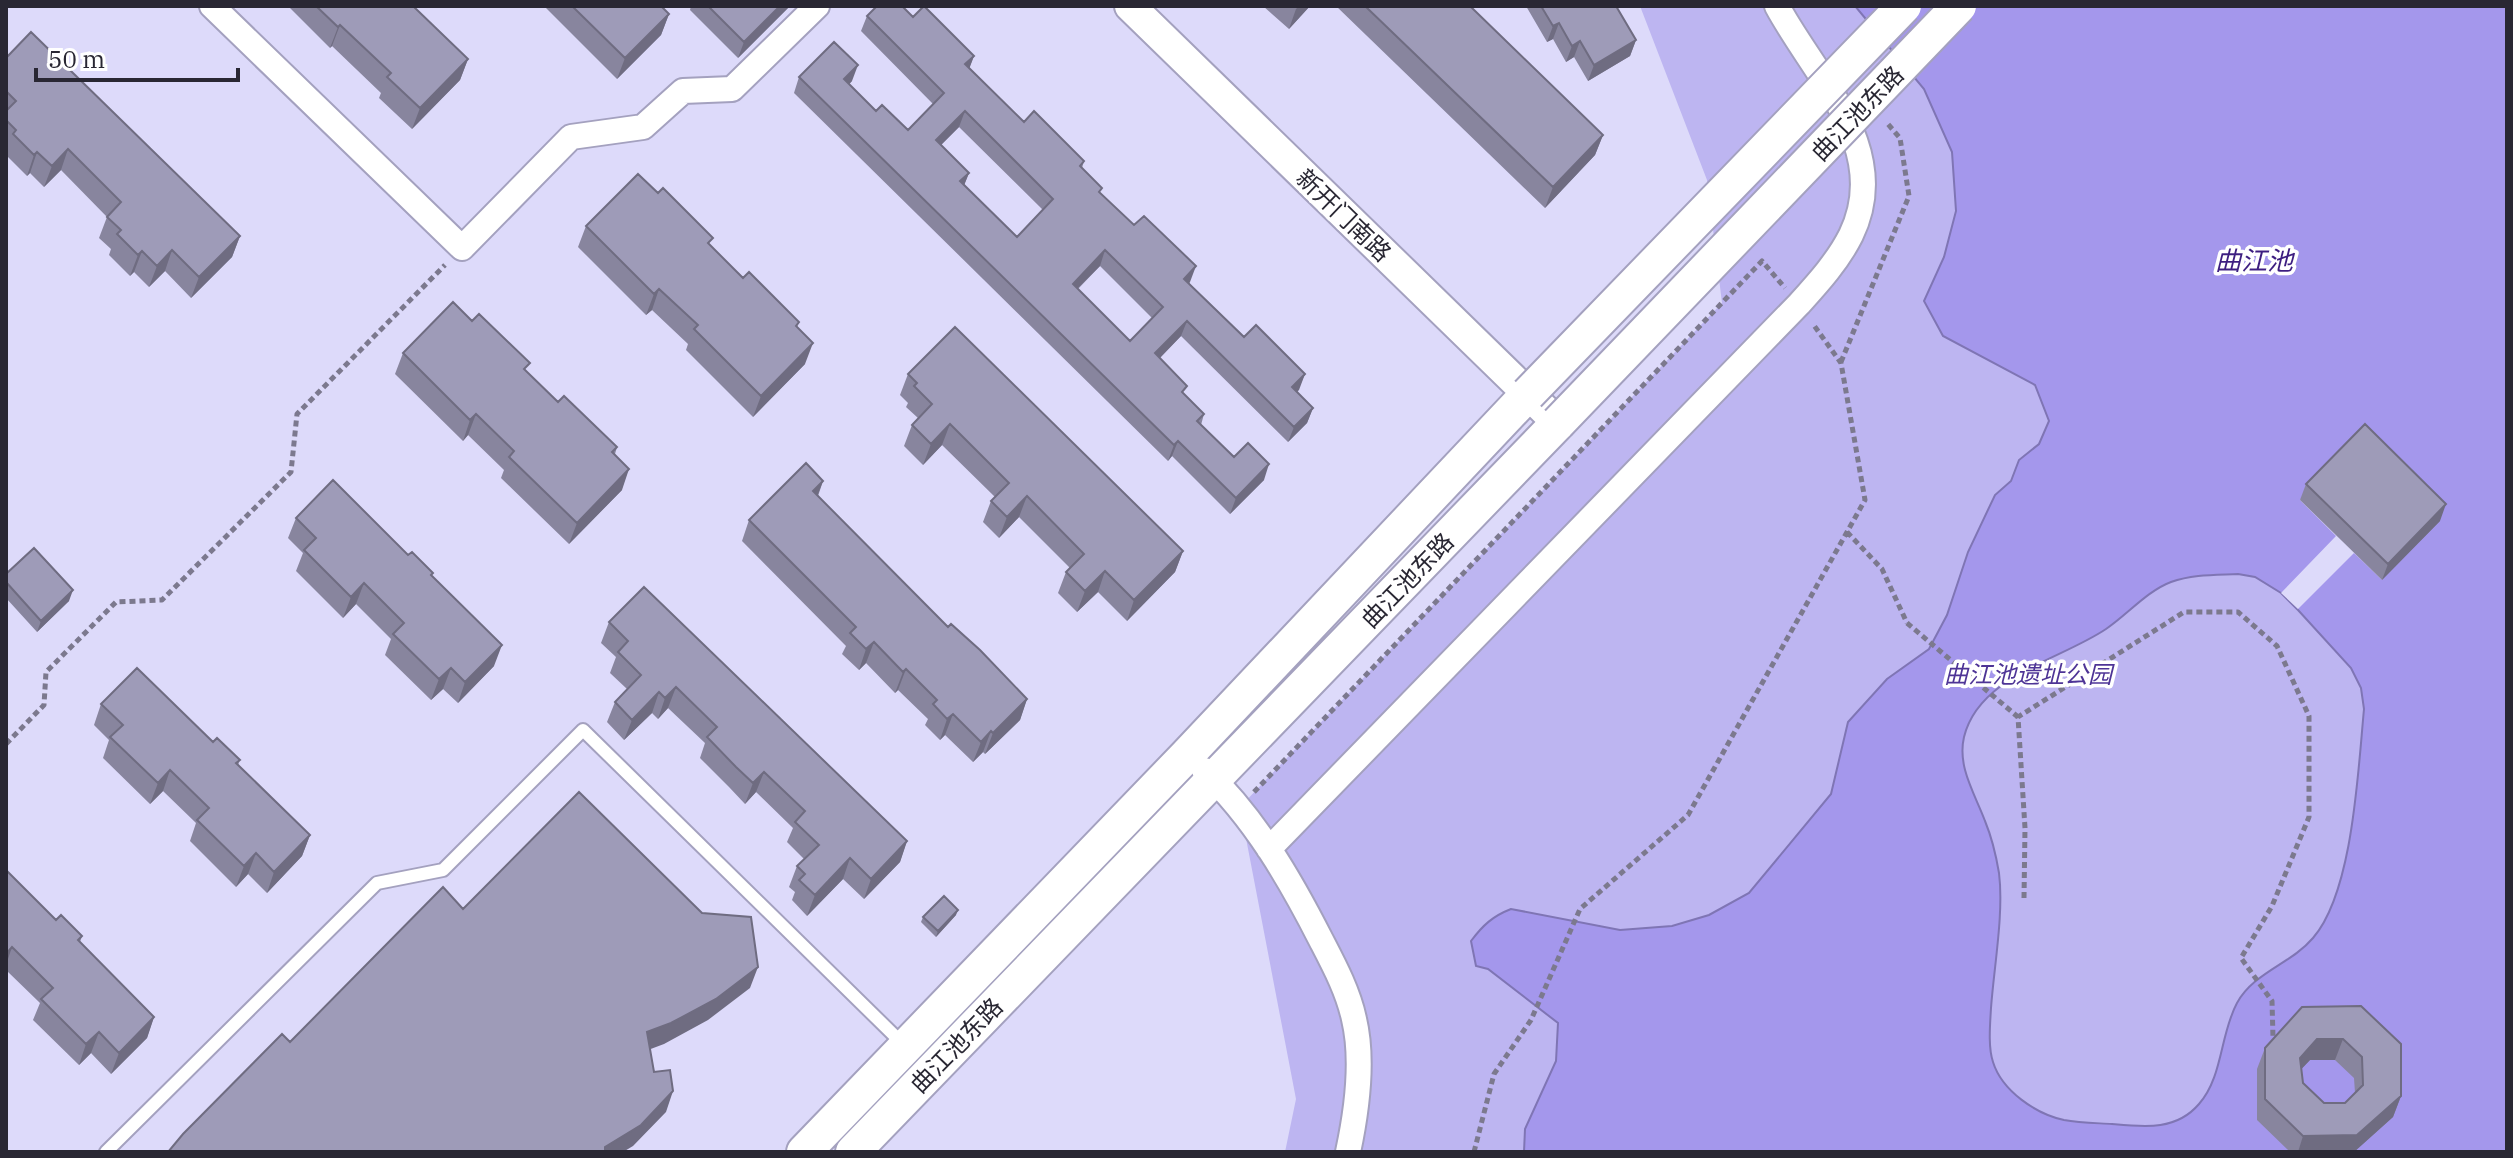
<svg xmlns="http://www.w3.org/2000/svg" width="2513" height="1158" font-family="'IBM Plex Serif','Noto Sans SC',serif">
<style>
.green{fill:#bdb5f1}
.water{fill:#a497ec;stroke:#7f75b4;stroke-width:2;fill-rule:evenodd}
.pier{fill:#dddafa}
.lines{fill:none;stroke-linecap:round;stroke-linejoin:round}
.service-casing{stroke:#a4a1bf;stroke-width:16}
.minor-casing{stroke:#a4a1bf;stroke-width:28}
.tertiary-casing{stroke:#a4a1bf;stroke-width:34}
.secondary-casing{stroke:#a4a1bf;stroke-width:38}
.path{stroke:#7c798e;stroke-width:5;stroke-dasharray:6 4;stroke-linecap:butt}
.service{stroke:#fff;stroke-width:12}
.minor{stroke:#fff;stroke-width:24}
.tertiary{stroke:#fff;stroke-width:30}
.secondary{stroke:#fff;stroke-width:34}
.secondary-bridge-casing{stroke:#a4a1bf;stroke-width:38;stroke-linecap:butt}
.path-bridge{stroke:#7c798e;stroke-width:5;stroke-dasharray:6 4;stroke-linecap:butt}
.secondary-bridge{stroke:#fff;stroke-width:34}
.wall{fill:#88859e;fill-rule:evenodd}
.shaded-wall{fill:#6f6c81}
.building{fill:#9e9bb8;stroke:#6f6c81;stroke-width:2;fill-rule:evenodd}
.labels{text-anchor:middle;dominant-baseline:central;stroke-width:7;stroke-linejoin:round;paint-order:stroke}
.street-label{font-size:24px;fill:#292733;stroke:#fff}
.park-label{font-size:24px;font-style:italic;fill:#4e3496;stroke:#fff}
.water-label{font-size:26px;font-style:italic;fill:#3d1e80;stroke:#fff}
</style>
<rect width="100%" height="100%" fill="#dddafa"/>
<!-- green -->
<path class="green" d="M1640 6H2507V1152H1285L1296 1099 1240 807 1722 303 1707 180Z"/>
<!-- water -->
<path class="water" d="M1855 6H2507V1152H1524L1525 1129 1556 1061 1558 1023 1488 969 1476 966 1471 941C1483 925 1493 916 1511 909L1620 930 1672 926 1709 915 1749 893 1831 794 1848 722 1887 679 1929 649 1947 615 1968 552 1995 495 2011 481 2019 460 2039 444 2049 421 2035 385 1943 336 1924 301 1944 257 1956 211 1952 152 1924 89ZM2238 574 2255 577 2281 593 2298 610 2351 668 2361 688 2364 709C2358 771 2353 892 2313 938 2291 964 2254 972 2237 1003 2220 1034 2223 1077 2199 1104 2176 1131 2144 1127 2112 1124 2096 1123 2080 1123 2064 1120 2036 1114 2002 1091 1993 1062 1988 1047 1990 1025 1991 1008 1994 967 2004 913 1999 873 1996 855 1992 838 1985 821 1975 794 1957 767 1964 737 1979 676 2060 660 2106 629 2127 615 2147 591 2171 582 2193 574 2216 575 2238 574Z"/>
<!-- pier -->
<path class="pier" d="M2359 441 2382 580 2354 553 2298 609 2281 593 2336 536 2300 500Z"/>
<g class="lines">
<defs>
<path id="service" d="M106 1152 377 883 443 870 583 730 903 1044"/>
<path id="minor" d="M212 6 462 248 571 137 643 127 683 91 732 89 817 6
M1204 770C1254 817 1290 879 1321 940 1334 965 1348 991 1354 1019 1364 1061 1357 1110 1348 1152
M1269 849 1799 304C1818 283 1838 261 1851 235 1893 149 1815 77 1777 6"/>
<path id="tertiary" d="M1130 6 1558 423"/>
<path id="secondary" d="M804 1152 1187 755 1528 394
M853 1152 1558 423"/>
</defs>
<!-- service casing -->
<use href="#service" class="service-casing"/>
<!-- minor casing -->
<use href="#minor" class="minor-casing"/>
<!-- tertiary casing -->
<use href="#tertiary" class="tertiary-casing"/>
<!-- secondary casing -->
<use href="#secondary" class="secondary-casing"/>
<!-- path -->
<path class="path" d="M1841 362 1909 196 1900 138 1887 123
M1847 532 1882 569 1907 623
M6 744 44 705 46 672 116 602 162 600 291 472 297 414 445 265
M1254 792 1762 261 1785 288
M2024 898 2025 828 2018 717 2184 612H2238L2277 646 2309 716V817L2272 906 2241 958 2272 1001 2273 1037 2278 1043
M1474 1152 1494 1074 1531 1020 1580 909 1688 815 1865 500 1841 363 1813 324"/>
<!-- service -->
<use href="#service" class="service"/>
<!-- minor -->
<use href="#minor" class="minor"/>
<!-- tertiary -->
<use href="#tertiary" class="tertiary"/>
<!-- secondary -->
<use href="#secondary" class="secondary"/>
<defs>
<path id="secondary-bridge" d="M1528 394 1904 6
M1558 423 1959 6"/>
</defs>
<!-- secondary-bridge casing -->
<use href="#secondary-bridge" class="secondary-bridge-casing"/>
<!-- path-bridge -->
<path class="path-bridge" d="M1907 623 2018 717"/>
<!-- secondary-bridge -->
<use href="#secondary-bridge" class="secondary-bridge"/>
</g>
<!-- wall -->
<path class="wall" d="M288 6H413L468 59 460 80 412 129 379 98 381 93 332 46 330 48Z
M544 6H661L669 14 661 35 617 79Z
M691 6H790L738 58 690 10Z
M1263 6H1310L1289 29Z
M1336 6H1470L1603 135 1595 155 1545 208Z
M1526 6H1616L1636 40 1630 56 1588 81 1574 57 1566 62 1553 39 1547 42Z
M867 16 913 17 974 56 969 68 1024 122 1084 161 1082 168 1100 193 1190 282 1189 283 1244 337 1305 374 1297 392 1313 408 1307 423 1288 442 1181 336 1160 358 1184 394 1204 414 1201 425 1234 457 1264 480 1230 514 1172 456 1168 461 794 93 799 77 852 81 849 84 876 111 908 130 933 104 861 31ZM959 127 1043 210 1017 237 964 185 969 173 941 145ZM1100 266 1152 318 1130 341 1078 289Z
M6 58 240 236 232 257 191 298 165 271 149 287 134 272 130 276 109 255 111 249 99 238 107 217 61 170 44 187 30 173 27 176 6 155Z
M586 226 710 245 743 278 799 322 797 327 805 364 753 417 686 350 688 344 652 310 646 315 578 247Z
M472 321 558 402 617 447 615 454 622 490 569 544 501 478 504 470 468 435 463 441 395 374 403 353Z
M908 374 1183 551 1175 572 1127 621 1098 592 1077 612 1058 593 1066 572 1070 568 1019 517 999 538 983 522 991 501 995 497 942 445 923 465 904 446 912 425 918 418 906 407 908 403 900 395Z
M823 481 818 496 948 627 1027 699 1020 720 985 754 983 752 973 762 945 735 940 740 925 725 928 719 898 690 895 693 866 663 859 670 842 654 846 646 742 541 749 520Z
M2306 484 2440 521 2382 580 2300 500Z
M296 518 408 555 432 576 494 666 458 703 443 689 431 700 385 655 391 639 356 604 343 618 296 571 303 553 288 538Z
M6 574 69 601 37 632 6 598Z
M609 622 907 841 900 862 864 899 843 879 807 916 792 900 795 892 789 887 797 866 804 859 787 842 793 828 756 792 745 804 729 787 700 758 705 743 668 708 658 719 652 713 624 740 607 722 615 702 627 689 610 673 616 657 601 643Z
M101 704 213 742 240 760 238 765 310 835 302 856 267 893 248 874 236 887 190 841 196 823 163 791 150 804 103 758 109 740 94 725Z
M6 870 56 920 82 936 80 942 154 1017 147 1038 111 1074 91 1053 79 1065 33 1020 40 1003 6 970Z
M956 915 936 937 921 922 923 917Z
M2361 1006 2401 1096 2393 1117 2354 1152H2290L2257 1120V1069L2265 1048ZM2310 1060H2335L2354 1078 2355 1093 2345 1103H2324L2303 1083 2301 1069Z"/>
<!-- shaded-wall -->
<path class="shaded-wall" d="M780 6H790L738 58 744 42Z
M1299 6H1310L1289 29 1296 9Z
M669 14 661 35 617 79 625 58Z
M1559 23 1553 39 1547 42 1553 26Z
M340 25 332 46 330 48 338 27Z
M1636 40 1630 56 1588 81 1594 65Z
M1580 41 1574 57 1566 62 1572 46Z
M974 56 968 72 965 64Z
M468 59 460 80 412 129 420 108Z
M858 65 852 81 839 95 844 79Z
M965 111 959 127 930 156 936 140Z
M1603 135 1595 155 1545 208 1553 187Z
M68 149 61 170 44 187 52 166Z
M37 152 30 173 27 176 34 155Z
M969 173 963 188 960 181Z
M240 236 232 257 191 298 199 277Z
M172 250 165 271 149 287 157 266Z
M1105 250 1100 266 1067 299 1073 284Z
M142 251 134 272 130 276 138 255Z
M1196 266 1190 282 1178 294 1184 279Z
M659 289 652 310 646 315 654 294Z
M1187 321 1181 336 1149 369 1155 353Z
M813 343 805 364 753 417 761 396Z
M1305 374 1299 390 1286 403 1292 387Z
M1313 408 1307 423 1288 442 1294 427Z
M476 414 468 435 463 441 470 420Z
M950 424 942 445 923 465 931 444Z
M1178 441 1172 456 1168 461 1174 445Z
M1269 464 1264 480 1230 514 1236 498Z
M629 469 622 490 569 544 577 523Z
M823 481 815 502 813 491Z
M1027 496 1019 517 999 538 1007 517Z
M2446 504 2440 521 2382 580 2388 564Z
M1183 551 1175 572 1127 621 1134 600Z
M1105 571 1098 592 1077 612 1085 591Z
M364 583 356 604 343 618 351 597Z
M73 590 69 601 37 632 41 621Z
M874 642 866 663 859 670 866 649Z
M502 645 494 666 458 703 465 682Z
M451 668 443 689 431 700 439 679Z
M906 669 898 690 895 693 903 672Z
M676 687 668 708 658 719 665 698Z
M659 692 652 713 624 740 632 720Z
M1027 699 1020 720 985 754 993 733Z
M953 714 945 735 940 740 947 719Z
M991 731 983 752 973 762 981 742Z
M170 770 163 791 150 804 158 783Z
M764 772 756 792 745 804 753 783Z
M310 835 302 856 267 893 274 872Z
M907 841 900 862 864 899 871 879Z
M256 853 248 874 236 887 244 866Z
M850 858 843 879 807 916 815 895Z
M958 910 956 915 936 937 938 931Z
M12 947 6 965V954Z
M758 967 750 988 708 1020 664 1044 640 1053 647 1032Z
M154 1017 147 1038 111 1074 119 1053Z
M99 1032 91 1053 79 1065 86 1044Z
M2317 1039H2343L2335 1060H2310L2292 1079 2300 1058Z
M673 1091 666 1112 633 1146 623 1152H603L605 1147Z
M2401 1096 2393 1117 2354 1152H2298L2303 1136Z"/>
<!-- building -->
<path class="building" d="M316 6H413L468 59 420 108 387 77 391 73 340 25 338 27Z
M572 6H661L669 14 625 58Z
M708 6H780L744 42Z
M877 6H902L913 17 924 6 974 56 965 64 1024 122 1034 111 1084 161 1080 166 1102 188 1099 192 1134 225 1144 216 1196 266 1184 279 1244 337 1256 325 1305 374 1292 387 1313 408 1294 427 1187 321 1155 353 1187 386 1182 392 1204 414 1197 421 1234 457 1248 443 1269 464 1236 498 1178 441 1174 445 799 77 834 42 858 65 844 79 876 111 882 105 908 130 944 93 867 16ZM965 111 1053 199 1017 237 960 181 969 173 936 140ZM1105 250 1163 307 1130 341 1073 284Z
M1365 6H1470L1603 135 1553 187Z
M1541 6H1616L1636 40 1594 65 1580 41 1572 46 1559 23 1553 26Z
M31 32 240 236 199 277 172 250 157 266 142 251 138 255 117 234 121 230 107 217 121 202 68 149 52 166 37 152 34 155 13 134 16 130 6 120V111L16 101 6 91V58Z
M638 174 658 193 663 188 713 238 708 243 743 278 749 272 799 322 796 326 813 343 761 396 694 329 698 325 659 289 654 294 586 226Z
M453 302 472 321 479 314 530 363 524 369 558 402 564 396 617 447 612 452 629 469 577 523 509 457 514 451 476 414 470 420 403 353Z
M955 327 1183 551 1134 600 1105 571 1085 591 1066 572 1084 554 1027 496 1007 517 991 501 1009 483 950 424 931 444 912 425 932 404 914 386 917 383 908 374Z
M2365 424 2446 504 2388 564 2306 484Z
M806 463 823 481 813 491 948 627 951 624 980 650 1027 699 993 733 991 731 981 742 953 714 947 719 933 704 937 700 906 669 903 672 874 642 866 649 850 633 856 627 749 520Z
M333 480 408 555 412 552 433 573 431 575 502 645 465 682 451 668 439 679 393 634 404 623 364 583 351 597 304 550 316 538 296 518Z
M34 548 73 590 41 621 6 582V574Z
M644 587 907 841 871 879 850 858 815 895 799 880 805 874 797 866 819 845 795 822 805 811 764 772 753 783 736 767 707 737 717 727 676 687 665 698 659 692 632 720 615 702 641 675 618 652 628 641 609 622Z
M137 668 213 742 217 738 240 760 236 763 310 835 274 872 256 853 244 866 197 820 209 808 170 770 158 783 110 737 123 725 101 704Z
M579 792 702 913 751 917 758 967 716 999 671 1023 647 1032 654 1072 670 1070 673 1091 641 1125 605 1147V1152H168L183 1134 282 1034 290 1042 443 887 463 909Z
M6 870 56 920 61 915 82 936 78 940 154 1017 119 1053 99 1032 86 1044 41 999 53 988 12 947 6 954Z
M944 896 958 910 938 931 923 917Z
M2361 1006 2401 1044V1096L2357 1135 2303 1136 2265 1099V1048L2302 1007ZM2317 1039H2343L2362 1057 2363 1085 2345 1103H2324L2303 1083 2300 1058Z"/>
<g class="labels">
<!-- street labels -->
<g class="street-label">
<text transform="translate(1857 113) rotate(-46)">曲江池东路</text>
<text transform="translate(1344 215) rotate(44)">新开门南路</text>
<text transform="translate(1407 580) rotate(-46)">曲江池东路</text>
<text transform="translate(956 1045) rotate(-46)">曲江池东路</text>
</g>
<!-- park labels -->
<g class="park-label">
<text x="2028" y="674">曲江池遗址公园</text>
</g>
<!-- water labels -->
<g class="water-label">
<text x="2254" y="260">曲江池</text>
</g>
</g>
<!-- border -->
<rect width="2513" height="1158" fill="none" stroke="#292733" stroke-width="16"/>
<!-- scale -->
<path d="M36 68v12h202v-12" fill="none" stroke="#292733" stroke-width="4"/>
<text x="48" y="68" font-size="24" fill="#292733" stroke="#ffffff" stroke-width="6" paint-order="stroke">50 m</text>
</svg>
